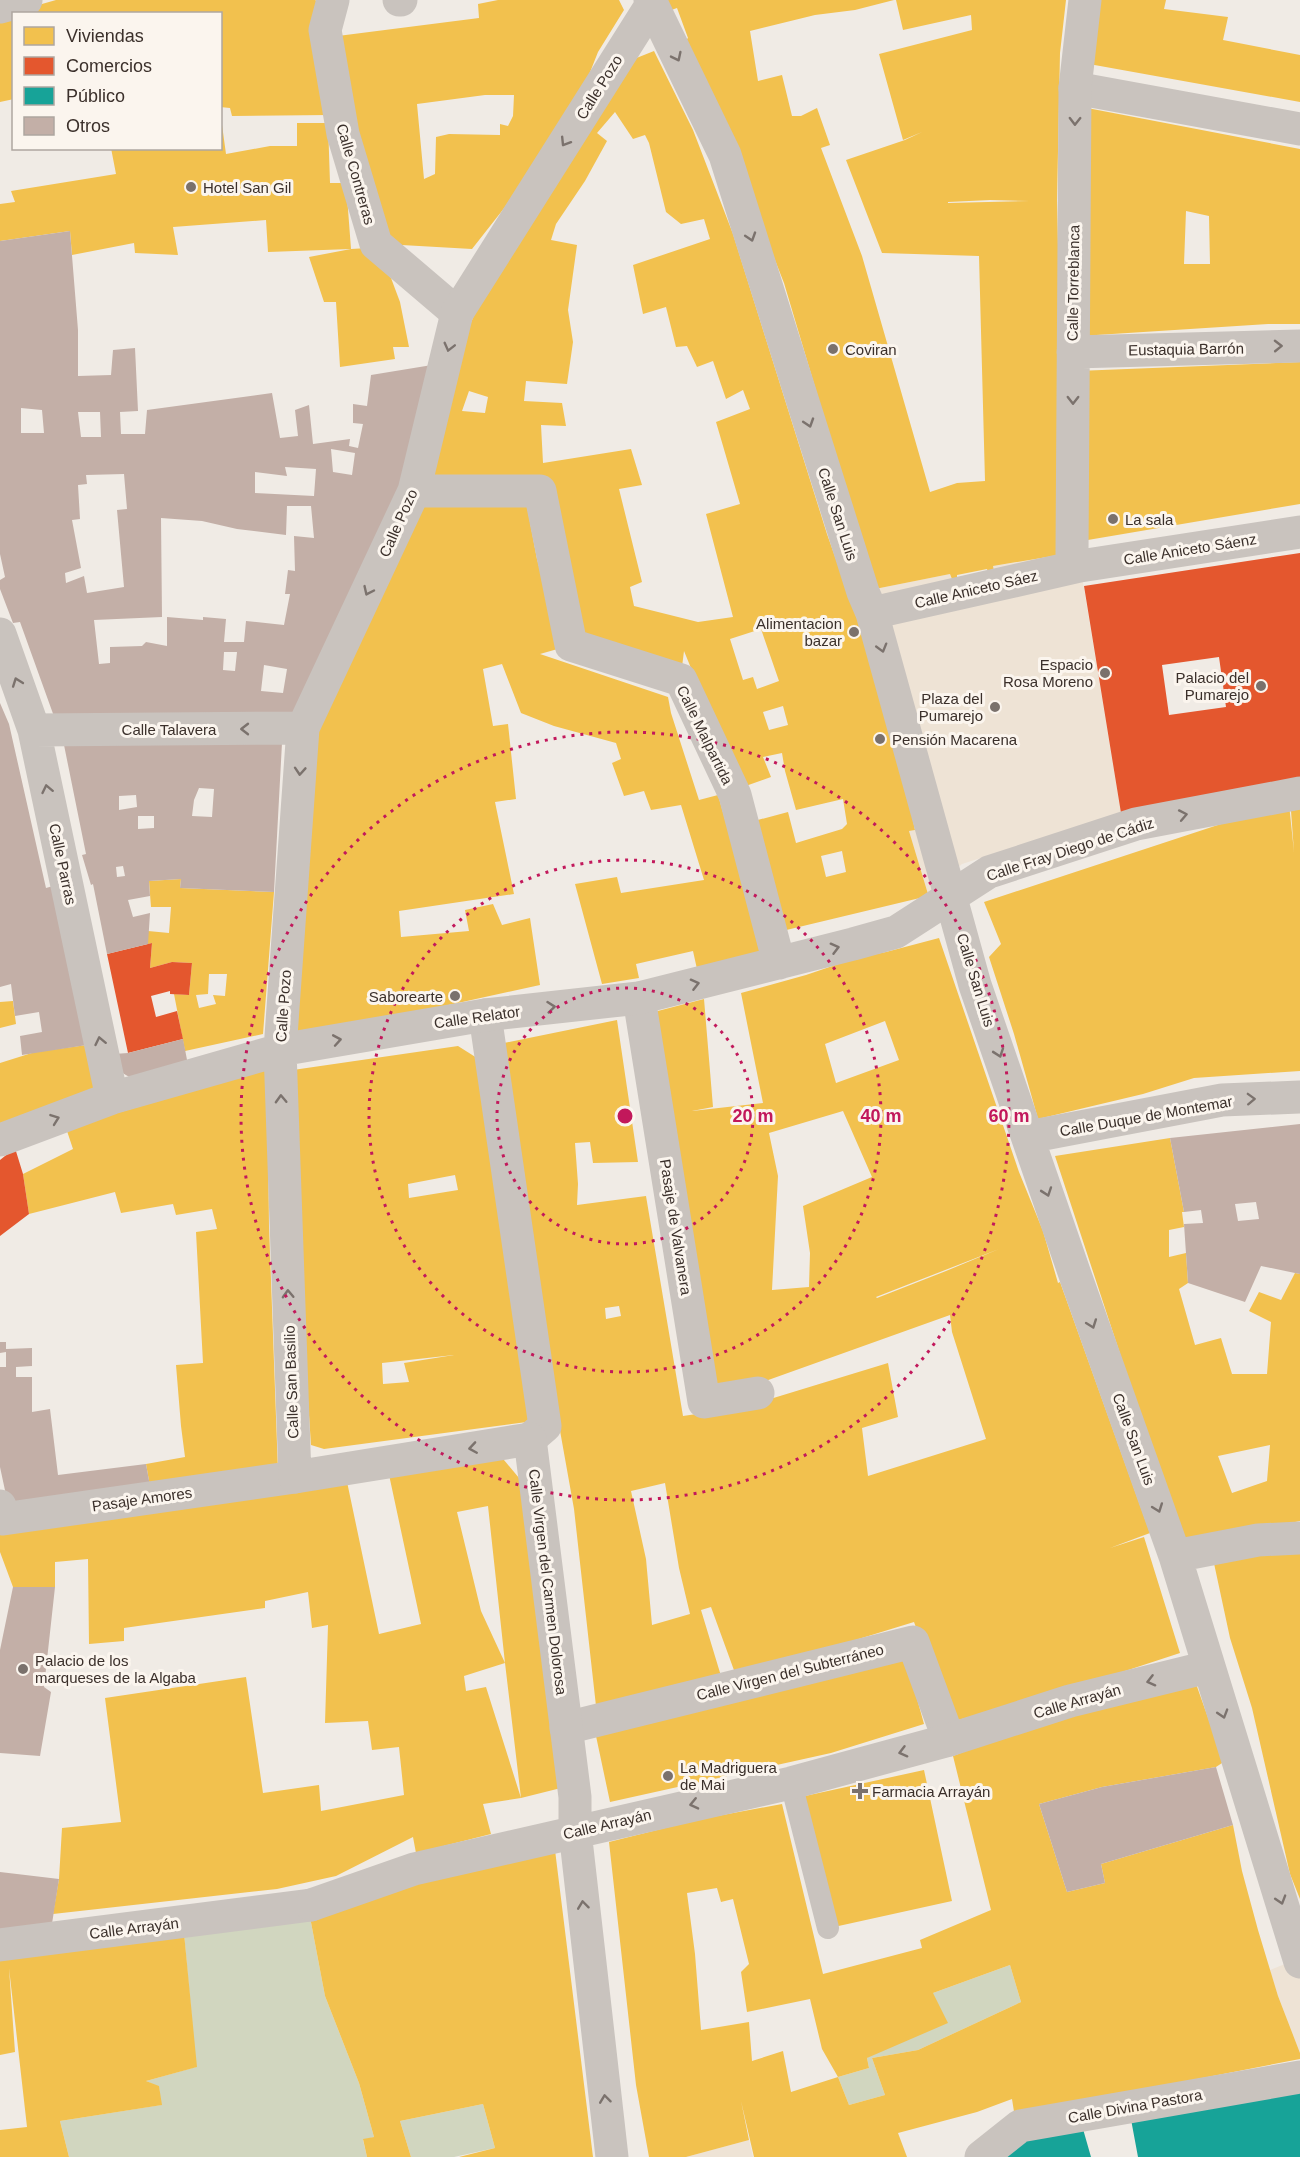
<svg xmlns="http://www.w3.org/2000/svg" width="1300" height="2157" font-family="Arial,sans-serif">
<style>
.green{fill:#d1d6bf}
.plaza{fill:#eee3d5}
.homes{fill:#f2c14e;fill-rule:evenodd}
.shops{fill:#e4572e;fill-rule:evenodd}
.public{fill:#17a398}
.building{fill:#c3afa7;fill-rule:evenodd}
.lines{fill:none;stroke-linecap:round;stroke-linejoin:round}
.service{stroke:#c9c3be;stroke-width:22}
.pedestrian{stroke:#c9c3be;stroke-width:33}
.minor{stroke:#c9c3be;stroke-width:33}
.oneway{stroke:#7b726d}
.ring{fill:none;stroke:#c2185b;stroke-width:3;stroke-dasharray:3 6}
.poi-dot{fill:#7a716c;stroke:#fbf5ee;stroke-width:2}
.labels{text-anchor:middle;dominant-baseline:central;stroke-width:6;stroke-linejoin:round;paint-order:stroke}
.street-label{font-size:15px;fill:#3b302b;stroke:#fbf5ee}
.poi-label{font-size:15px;fill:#3b302b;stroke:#fbf5ee;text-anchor:start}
.centre{fill:#c2185b;stroke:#fbf5ee;stroke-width:3}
.ring-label{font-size:18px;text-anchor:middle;font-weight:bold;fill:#c2185b;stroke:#fbf5ee;stroke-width:6;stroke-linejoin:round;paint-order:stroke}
</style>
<rect width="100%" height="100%" fill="#f0ebe5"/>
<!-- green -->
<path class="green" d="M310 1917 325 1996 359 2083 374 2137 363 2140 367 2157H69L60 2121 161 2105 159 2087 146 2081 196 2067 184 1933Z
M1010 1965 1021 2002 918 2050 872 2058 885 2095 849 2105 838 2077 869 2068 867 2058 933 1993Z
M483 2104 495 2148 454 2157H411L400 2121Z"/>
<!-- plaza -->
<path class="plaza" d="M1078 552 1121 813 962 864 928 894 909 831 915 830 875 589 950 574 952 579 994 571 993 566Z
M1300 1958V2053L1278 1996 1270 1970Z
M749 2140 753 2157H686Z"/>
<!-- homes -->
<path class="homes" d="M56 0H315L320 3 329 115 232 116 230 108 220 107V14H14V99L0 102V16Z
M498 0H619L624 10 598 52 585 85 505 207 472 249 384 244 330 37 479 18 478 4ZM485 95H514L513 116 508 126 500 124V135L449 134 436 137 435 174 424 179 417 104Z
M657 0H894L855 10 815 15 750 31 758 81 782 75 792 116H801L817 108 830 145 821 148 862 256 930 492 957 483 985 481 979 256 882 253 846 160 905 140 922 132 903 140 879 54 972 30 971 15 903 30 896 0H1066L1060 53 1057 200 1065 554 993 566 994 571 988 572 987 569 957 575V578L952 579 950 574 875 589 784 283 738 166 682 44 688 38 677 8 663 13ZM990 200 1030 201 948 203V202Z
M1098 0H1166L1164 9 1228 17 1223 40 1300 55V102L1089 64Z
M654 51 693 130 733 234 827 534 877 675 896 740 915 830 909 831 928 894 924 897 778 932 754 821 788 812 796 843 842 829 847 824 843 799 796 810 785 771 782 753 763 757 771 777 740 788 684 651 682 667 577 639 552 501 430 482 458 353 481 299 634 59ZM615 112 633 139 645 135 649 143 666 212 681 224 704 219 710 239 633 265 643 314 666 307 676 347 687 346 697 367 713 361 726 399 743 390 750 409 716 422 740 504 706 514 733 617 698 622 634 606 630 587 642 582 619 489 642 485 631 449 543 463 541 425 566 426 562 403 524 401 526 381 567 384 573 342 568 310 577 245 551 240 556 224 585 181 607 141 597 133ZM469 391 488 397 485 413 462 411ZM761 629 779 681 757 689 753 677 743 680 730 639ZM783 706 788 725 769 730 763 712ZM842 851 846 872 826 877 821 856Z
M1082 107 1300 149V324H1268L1081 336ZM1186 211 1209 216 1210 264H1184Z
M297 123H328L330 183H346L351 249 368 248 391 278 400 302 409 347H393L395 359 340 367 336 302H324L309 257 351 249 268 252 266 220 173 227 178 255 135 253 134 243 72 255 70 231 0 241V204L15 202 11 191 116 174 111 148H220L222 125 226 154 270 146H297Z
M1300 362V504L1076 542 1077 371Z
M418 500 526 501 537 559 561 648 540 654 668 697 671 713 699 800 718 795 763 951 697 969 693 951 636 964 639 978 602 984 575 884 617 877 621 893 704 880 681 805 651 810 644 791 624 796 612 763 621 759 616 743 554 726 521 713 502 664 483 669 493 726 508 724 516 799 495 802 514 894 399 911 401 937 469 931 465 910 493 904 502 925 530 918 540 985 394 1017 299 1032 290 1022 310 746Z
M1289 804 1294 852 1291 811 1300 809V1071L1194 1078 1143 1094 1038 1119 1014 1034 989 957 1001 944 984 902 1230 821Z
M181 879 180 888 274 892 263 1034 185 1051 174 994 189 995 192 963 172 962 150 968 152 943 148 944V931L169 933 171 907H151L149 881ZM209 974H227L225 996 213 995 216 1004 199 1008 196 995 208 994Z
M939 938 1019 1172 1043 1231 1058 1283 1060 1282 1150 1533 1110 1548 1144 1537 1180 1653 1058 1693 951 1722 914 1622 826 1649 735 1673 711 1607 701 1610 721 1676 596 1706 574 1509 559 1425 499 1044 617 1020 638 1162 593 1163 590 1142 575 1143 578 1184 577 1205 646 1196 683 1416 744 1407 888 1363 898 1417 862 1428 868 1476 986 1439 952 1332 950 1315 754 1385 713 1390 654 1012 704 999 713 1107 692 1111 763 1103 741 993 806 975 856 958 886 952ZM885 1021 899 1060 836 1083 825 1044ZM843 1111 872 1177 803 1206 810 1253 809 1287 772 1290 778 1176 769 1133ZM999 1249 946 1271 877 1298 876 1297ZM619 1306 621 1316 606 1319 605 1308ZM665 1483 679 1568 690 1614 652 1625 646 1559 631 1491Z
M13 1001 16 1024 0 1028V1002Z
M87 1045 96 1090 0 1124V1063L35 1052Z
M458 1046 477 1058 534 1421 324 1449 311 1445 286 1071ZM455 1175 458 1190 409 1198 408 1184ZM454 1355 404 1363 409 1382 383 1384 382 1363Z
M267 1069 269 1226 278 1471 150 1486 146 1464 185 1457 181 1426 176 1365 203 1363 196 1232 217 1229 212 1209 176 1215 173 1204 121 1213 115 1192 29 1214 23 1174 73 1149 66 1128Z
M1170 1138 1184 1212H1182L1184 1227 1169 1230V1257L1186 1253 1188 1283 1179 1289 1195 1345 1221 1338 1232 1374H1267L1271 1322 1249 1311 1259 1292 1281 1300 1295 1273 1300 1274V1521L1186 1545 1172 1512 1055 1156ZM1270 1445 1267 1481 1232 1493 1218 1456Z
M499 1454 529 1490 561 1788 521 1798 483 1804 491 1834 416 1853 413 1837 336 1876 277 1889 53 1914 59 1879 62 1828 121 1822 105 1698 246 1677 263 1793 319 1785 321 1811 404 1795 399 1747 372 1750 368 1721 325 1723 328 1625 312 1628 308 1592 265 1601V1608L124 1628V1641L89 1644 88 1559 55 1562V1587H13L0 1552V1530L346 1477 379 1634 421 1624 388 1470ZM488 1506 505 1663 521 1798 486 1687 466 1691 464 1676 505 1663 481 1611 457 1512Z
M1300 1547V1899L1290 1874 1252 1708 1230 1638 1212 1554Z
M906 1659 924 1724 831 1753 610 1802 596 1736Z
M1195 1681 1222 1757V1763L1216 1767 1102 1787 1039 1804 1067 1892 1105 1883 1101 1864 1233 1825 1242 1871 1258 1930 1278 1996 1300 2053V2059L1151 2088 1015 2118 1012 2099 977 2112 898 2133 907 2157H754L741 2101 749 2140 686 2157H649L636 2085 609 1842 701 1819 782 1804 823 1974 922 1948 920 1940 991 1910 953 1756 1076 1708ZM717 1888 721 1902 733 1899 749 1964 741 1972 747 2012 810 1999 822 2049 838 2077 791 2092 783 2051 752 2061 749 2022 701 2030 695 1954 687 1893ZM1010 1965 1021 2002 918 2050 872 2058 885 2095 849 2105 838 2077 869 2068 867 2058 948 2023 933 1993Z
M924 1770 952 1901 834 1927 805 1796Z
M555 1850 593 2157H459L495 2148 483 2104 400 2121 411 2157H367L363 2139 374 2137 359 2083 325 1996 310 1917 431 1878Z
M184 1933 197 2067 146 2081 159 2086 162 2105 60 2121 69 2157H0V2130L27 2127 9 1968 15 2052 0 2055V1954Z"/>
<!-- shops -->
<path class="shops" d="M1300 553V782L1121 813 1084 586ZM1219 657 1226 707 1169 715 1162 665Z
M152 943 150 968 172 962 192 963 189 995 170 994V991L151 996 156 1017 177 1011 183 1039 128 1053 107 954Z
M15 1148 23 1174 29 1214 0 1236V1160Z"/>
<!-- public -->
<path class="public" d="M1300 2086V2157H1138L1130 2114Z
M1081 2122 1091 2157H995L1030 2130Z"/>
<!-- building -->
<path class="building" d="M70 231 78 330V376L111 375 113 350 135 348 138 411 120 412 121 434H145L147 410 272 393 280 438 298 436 295 410 309 405 313 444 350 439 349 446 358 448 363 424 353 423V404L367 406 371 375 432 365 422 437 297 717 56 722 20 622 13 623 0 589V580L5 577 0 554V241ZM21 408 42 410 44 433H21ZM78 412H100L101 437H81ZM331 449 355 453 352 475 333 472ZM285 467 316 469 314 496 255 493V472L287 476ZM124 474 127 509 117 510 124 587 87 593 84 576 66 583 65 573 81 568 72 520 80 519 78 485 87 484 86 475ZM287 506H311L314 538 294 536 295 571 288 570 285 594H290L284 625 246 621 244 642H224L226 619 203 617V620L167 617V646L146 642 142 646 110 647V663L99 664 94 620 162 617 161 518 202 521 237 529 286 535ZM224 652H237L235 671 223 670ZM264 665 287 669 283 693 261 691Z
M0 703 9 724 46 888 53 886 87 1045 22 1055 20 1036 42 1032 39 1012 15 1016 11 984 0 987Z
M63 740 282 743 274 892 180 888 181 879 149 881 150 896 128 900 133 917 150 913 148 944 107 954 93 884 91 885 82 855 86 854ZM199 788 214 789 212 817 192 816 194 800ZM136 795 137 807 119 810V796ZM138 816H154V828L138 829ZM123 866 125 876 117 877 116 867Z
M183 1039 188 1065 131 1078 114 1068V1054L128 1053Z
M1300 1124V1274L1261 1266 1245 1302 1188 1283 1184 1224 1203 1223 1201 1210 1184 1212 1170 1138ZM1256 1202 1259 1219 1238 1221 1235 1204Z
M0 1342H6V1349L32 1348V1366L16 1367V1377H32V1412L50 1409 58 1475 146 1464 150 1486 15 1505 6 1495 0 1467V1367H6V1352L0 1353Z
M13 1587H55L44 1687 51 1692 40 1756 0 1753V1650Z
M1216 1767 1233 1825 1101 1864 1105 1883 1067 1892 1039 1804 1102 1787Z
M0 1872 59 1879 51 1930 0 1938Z"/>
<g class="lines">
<!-- service -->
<path class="service" d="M791 1783 828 1928"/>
<!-- pedestrian -->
<path class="pedestrian" d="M333 0 325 30 343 134 376 244 457 313
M1075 88 1300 129
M639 998 704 1402 758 1393
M485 1015 545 1426 530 1439
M0 1506 3 1519 295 1477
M566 1728 913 1642 949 1740
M0 1945 311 1905
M981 2157 1020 2126 1300 2077"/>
<!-- minor -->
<path class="minor" d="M399 0H401
M650 0 725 155 863 592 872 613 975 985 1073 1269 1175 1556 1300 1962
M0 7 26 0
M1073 352 1300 346
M414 491H540L571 645 681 680 735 795 779 963
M1074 567 1072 553 1075 88 1085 0
M872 613 1080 566 1300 532
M0 634 34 730 112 1098
M34 730 303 728
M1028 1137 1222 1100 1300 1097
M0 1140 112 1098 280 1050 485 1015 639 998 853 944 896 932 989 872 1136 824 1300 793
M1175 1556 1258 1540 1300 1538
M311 1905 414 1869 791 1783 949 1740 1070 1701 1208 1667
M612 2157 575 1831V1797L530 1439 295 1477 280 1050 303 728 414 491 457 313 652 4"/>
</g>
<!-- one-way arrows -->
<defs><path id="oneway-chevron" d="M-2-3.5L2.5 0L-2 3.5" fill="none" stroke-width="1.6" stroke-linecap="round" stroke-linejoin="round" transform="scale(1.5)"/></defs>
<g class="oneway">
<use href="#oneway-chevron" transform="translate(677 57) rotate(64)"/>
<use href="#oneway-chevron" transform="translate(1075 121) rotate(91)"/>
<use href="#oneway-chevron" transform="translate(565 142) rotate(122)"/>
<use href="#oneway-chevron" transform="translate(751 237) rotate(72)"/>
<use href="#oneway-chevron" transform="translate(1278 346) rotate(-1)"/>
<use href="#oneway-chevron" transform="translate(449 347) rotate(104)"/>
<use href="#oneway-chevron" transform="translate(1073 400) rotate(90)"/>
<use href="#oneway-chevron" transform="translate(809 423) rotate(72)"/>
<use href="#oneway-chevron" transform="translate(368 591) rotate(115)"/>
<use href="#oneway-chevron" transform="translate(882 648) rotate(74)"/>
<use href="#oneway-chevron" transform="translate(17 682) rotate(-110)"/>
<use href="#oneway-chevron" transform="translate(245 729) rotate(180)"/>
<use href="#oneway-chevron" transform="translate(300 771) rotate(94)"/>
<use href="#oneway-chevron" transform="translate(47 789) rotate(-102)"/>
<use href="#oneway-chevron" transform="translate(1183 815) rotate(-11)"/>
<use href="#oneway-chevron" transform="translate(835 948) rotate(-15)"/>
<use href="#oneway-chevron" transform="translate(695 984) rotate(-14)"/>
<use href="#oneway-chevron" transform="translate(551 1007) rotate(-6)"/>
<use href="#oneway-chevron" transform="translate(337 1040) rotate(-10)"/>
<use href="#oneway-chevron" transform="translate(100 1041) rotate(-102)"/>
<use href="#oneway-chevron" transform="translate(999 1053) rotate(71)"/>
<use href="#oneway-chevron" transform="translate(281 1099) rotate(-92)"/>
<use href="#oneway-chevron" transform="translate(1251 1099) rotate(-2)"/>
<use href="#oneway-chevron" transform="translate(55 1119) rotate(-20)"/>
<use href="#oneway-chevron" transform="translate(1047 1192) rotate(71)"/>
<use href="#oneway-chevron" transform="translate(288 1294) rotate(-92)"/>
<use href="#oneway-chevron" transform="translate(1092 1324) rotate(70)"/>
<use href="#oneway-chevron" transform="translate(473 1448) rotate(171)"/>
<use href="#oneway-chevron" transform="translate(1158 1508) rotate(70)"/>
<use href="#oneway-chevron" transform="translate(1151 1681) rotate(166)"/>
<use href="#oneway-chevron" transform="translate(1223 1714) rotate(73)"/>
<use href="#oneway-chevron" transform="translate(903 1752) rotate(165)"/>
<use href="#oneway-chevron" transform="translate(694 1804) rotate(167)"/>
<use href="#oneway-chevron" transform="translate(1281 1900) rotate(73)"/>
<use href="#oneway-chevron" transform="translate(583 1905) rotate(-97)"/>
<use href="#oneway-chevron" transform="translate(605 2099) rotate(-97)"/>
</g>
<!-- distance rings -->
<g class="ring">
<circle cx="625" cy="1116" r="128"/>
<circle cx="625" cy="1116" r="256"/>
<circle cx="625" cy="1116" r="384"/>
</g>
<!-- markers -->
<g class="poi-dot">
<circle cx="191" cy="187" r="6"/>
<circle cx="833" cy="349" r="6"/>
<circle cx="1113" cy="519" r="6"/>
<circle cx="854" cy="632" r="6"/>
<circle cx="1105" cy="673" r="6"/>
<circle cx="1261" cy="686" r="6"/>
<circle cx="995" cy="707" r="6"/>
<circle cx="880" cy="739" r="6"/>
<circle cx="455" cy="996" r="6"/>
<circle cx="23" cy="1669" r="6"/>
<circle cx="668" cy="1776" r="6"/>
<path d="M857 1782h6v6h6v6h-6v6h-6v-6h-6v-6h6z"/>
</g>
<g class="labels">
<!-- street labels -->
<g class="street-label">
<text transform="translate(599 87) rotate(-58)">Calle Pozo</text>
<text transform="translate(356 174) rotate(74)">Calle Contreras</text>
<text transform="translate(1073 283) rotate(-89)">Calle Torreblanca</text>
<text transform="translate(1186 349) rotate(-1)">Eustaquia Barrón</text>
<text transform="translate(838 514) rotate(72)">Calle San Luis</text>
<text transform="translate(398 523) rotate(-66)">Calle Pozo</text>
<text transform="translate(1190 549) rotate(-9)">Calle Aniceto Sáenz</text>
<text transform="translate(976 589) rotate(-13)">Calle Aniceto Sáez</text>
<text x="169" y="729">Calle Talavera</text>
<text transform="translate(705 735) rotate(64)">Calle Malpartida</text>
<text transform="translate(1070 849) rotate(-18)">Calle Fray Diego de Cádiz</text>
<text transform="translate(63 864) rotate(78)">Calle Parras</text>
<text transform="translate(976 980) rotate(73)">Calle San Luis</text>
<text transform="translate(283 1006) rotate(-86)">Calle Pozo</text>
<text transform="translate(477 1017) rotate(-8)">Calle Relator</text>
<text transform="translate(1146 1116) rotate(-10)">Calle Duque de Montemar</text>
<text transform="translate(676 1227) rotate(81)">Pasaje de Valvanera</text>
<text transform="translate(291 1382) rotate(-92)">Calle San Basilio</text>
<text transform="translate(1134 1439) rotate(70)">Calle San Luis</text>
<text transform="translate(142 1499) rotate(-8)">Pasaje Amores</text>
<text transform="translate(548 1582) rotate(83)">Calle Virgen del Carmen Dolorosa</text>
<text transform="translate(790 1672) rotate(-14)">Calle Virgen del Subterráneo</text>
<text transform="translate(1077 1701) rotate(-16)">Calle Arrayán</text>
<text transform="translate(607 1824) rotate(-13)">Calle Arrayán</text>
<text transform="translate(134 1928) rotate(-7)">Calle Arrayán</text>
<text transform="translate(1135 2106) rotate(-10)">Calle Divina Pastora</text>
</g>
<!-- poi labels -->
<g class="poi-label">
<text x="203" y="187">Hotel San Gil</text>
<text x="845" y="349">Coviran</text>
<text x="1125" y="519">La sala</text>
<text x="842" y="623" text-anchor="end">Alimentacion<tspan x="842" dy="17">bazar</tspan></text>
<text x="1093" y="664" text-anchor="end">Espacio<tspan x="1093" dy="17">Rosa Moreno</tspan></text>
<text x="1249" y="677" text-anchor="end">Palacio del<tspan x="1249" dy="17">Pumarejo</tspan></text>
<text x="983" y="698" text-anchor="end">Plaza del<tspan x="983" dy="17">Pumarejo</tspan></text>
<text x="892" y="739">Pensión Macarena</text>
<text x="443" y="996" text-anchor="end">Saborearte</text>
<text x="35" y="1660">Palacio de los<tspan x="35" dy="17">marqueses de la Algaba</tspan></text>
<text x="680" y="1767">La Madriguera<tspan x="680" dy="17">de Mai</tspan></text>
<text x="872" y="1791">Farmacia Arrayán</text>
</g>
</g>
<circle cx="625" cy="1116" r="9" class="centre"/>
<g class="ring-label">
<text x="753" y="1122">20 m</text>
<text x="881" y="1122">40 m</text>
<text x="1009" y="1122">60 m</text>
</g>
<!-- legend -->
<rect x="12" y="12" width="210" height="138" fill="#fbf5ee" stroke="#aea6a0" stroke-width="1.5"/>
<rect x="24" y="27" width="30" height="18" fill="#f2c14e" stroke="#aea6a0" stroke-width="1.5"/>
<text x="66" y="42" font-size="18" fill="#3b302b">Viviendas</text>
<rect x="24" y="57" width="30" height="18" fill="#e4572e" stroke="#aea6a0" stroke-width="1.5"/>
<text x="66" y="72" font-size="18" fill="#3b302b">Comercios</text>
<rect x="24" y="87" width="30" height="18" fill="#17a398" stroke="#aea6a0" stroke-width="1.5"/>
<text x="66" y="102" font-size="18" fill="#3b302b">Público</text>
<rect x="24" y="117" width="30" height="18" fill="#c3afa7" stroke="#aea6a0" stroke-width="1.5"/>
<text x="66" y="132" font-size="18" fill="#3b302b">Otros</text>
</svg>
